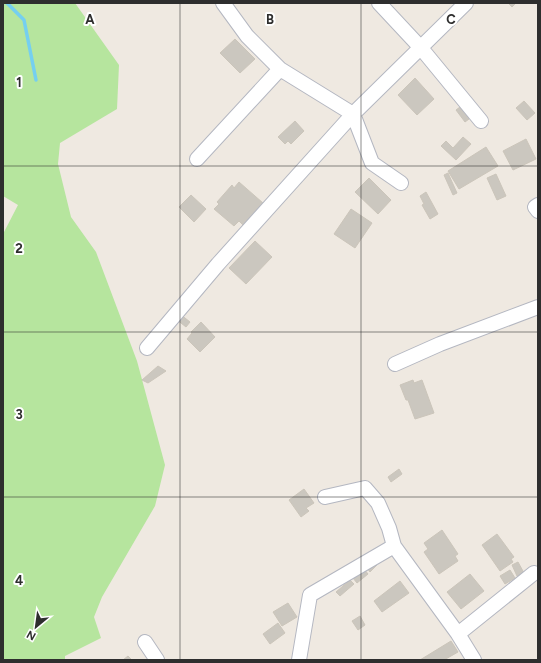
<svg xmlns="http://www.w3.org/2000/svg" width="541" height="663" font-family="Figtree,sans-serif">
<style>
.green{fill:#b6e59e}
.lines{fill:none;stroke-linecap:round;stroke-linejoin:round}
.stream{stroke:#75cff0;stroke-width:3.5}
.building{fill:#cbc7bf;stroke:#cbc5ba}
.street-casing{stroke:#b4b7c1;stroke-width:16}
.street{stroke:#fff;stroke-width:14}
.grid{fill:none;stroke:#2e2e2e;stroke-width:1;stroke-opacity:0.55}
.grid-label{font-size:13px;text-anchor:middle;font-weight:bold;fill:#2e2e2e;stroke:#fff;stroke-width:4;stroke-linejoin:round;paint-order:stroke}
</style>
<rect width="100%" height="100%" fill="#efe9e1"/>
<!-- green -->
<path class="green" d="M3 3H75L119 65 117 109 60 143 58 164 71 217 96 252 137 361 165 465 155 506 102 597 94 617 101 638 65 656V660H3V234L18 205 3 196Z"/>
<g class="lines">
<!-- stream -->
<path class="stream" d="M7 3 24 20 36 80"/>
</g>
<!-- building -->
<path class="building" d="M508 3H516L512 7Z
M235 39 255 59 240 73 220 53Z
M415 78 434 99 417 115 398 95Z
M524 101 535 113 527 120 516 108Z
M460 107 469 119 465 122 456 110Z
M295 121 304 131 291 144 288 141 285 144 278 137Z
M463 137 471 144 456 160 441 146 446 141 453 148Z
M526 139 536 159 513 170 503 151Z
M486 147 498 166 459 189 448 171Z
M448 173 457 193 453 195 444 175Z
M496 174 506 196 497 200 487 178Z
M369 178 391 200 378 214 355 192Z
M239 182 263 203 243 225 239 221 234 226 214 209 219 204 217 202 232 185 234 188Z
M426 192 438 214 430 219 422 205 424 204 420 196Z
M191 195 206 209 194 222 179 207Z
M351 209 372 223 355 248 334 234Z
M255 241 272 257 246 284 229 268Z
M180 314 190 322 186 327 176 319Z
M201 322 215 337 200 352 187 339 192 333 191 332Z
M158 366 166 371 148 383 142 380Z
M413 380 414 383 422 380 434 413 415 419 408 400H406L400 385Z
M399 469 402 474 391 482 388 477Z
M304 489 314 503 306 508 309 511 301 517 289 500Z
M442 530 458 554 455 556 458 561 439 574 424 552 428 549 424 543Z
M497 534 514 557 511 559 513 562 500 571 482 545Z
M374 562 377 565 370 572 367 568Z
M518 562 524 573 517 576 512 565Z
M364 569 368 574 357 583 353 578Z
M510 570 515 578 505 584 500 576Z
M470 574 484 591 461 609 447 592Z
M350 580 354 584 340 596 336 592Z
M400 581 409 593 382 612 374 601Z
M288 603 297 617 282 626 273 612Z
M360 616 365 625 358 630 352 621Z
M278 623 285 633 270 644 263 634Z
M451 641 458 652 444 660H420Z
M128 656 132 660H123Z"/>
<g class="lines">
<defs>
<path id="street" d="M223 3 247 36 280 69 353 114 372 163 401 183
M379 3 421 48 481 121
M197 159 280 69
M538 205 535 207 538 211
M147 348 218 264 353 114 466 3
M395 364 440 344 538 307
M325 497 365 488 378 503 389 528 394 546 458 634 474 660
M458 634 534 573
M145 642 157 660
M299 660 310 595 394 546"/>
</defs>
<!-- street casing -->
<use href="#street" class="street-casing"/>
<!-- street -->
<use href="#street" class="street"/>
</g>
<!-- grid -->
<path class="grid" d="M180 3V660M361 3V660M3 166H538M3 332H538M3 497H538"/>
<g class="grid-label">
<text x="90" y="24">A</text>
<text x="270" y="24">B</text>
<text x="451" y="24">C</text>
<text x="19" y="87">1</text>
<text x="19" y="253">2</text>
<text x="19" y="419">3</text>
<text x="19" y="585">4</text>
</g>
<!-- border -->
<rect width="541" height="663" fill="none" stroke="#2e2e2e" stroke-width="8"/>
<!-- north arrow -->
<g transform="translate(36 627) rotate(209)" stroke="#ffffff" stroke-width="3" paint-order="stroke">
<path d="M0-3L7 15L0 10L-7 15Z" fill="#2e2e2e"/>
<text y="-6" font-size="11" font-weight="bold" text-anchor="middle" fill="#2e2e2e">N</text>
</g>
</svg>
